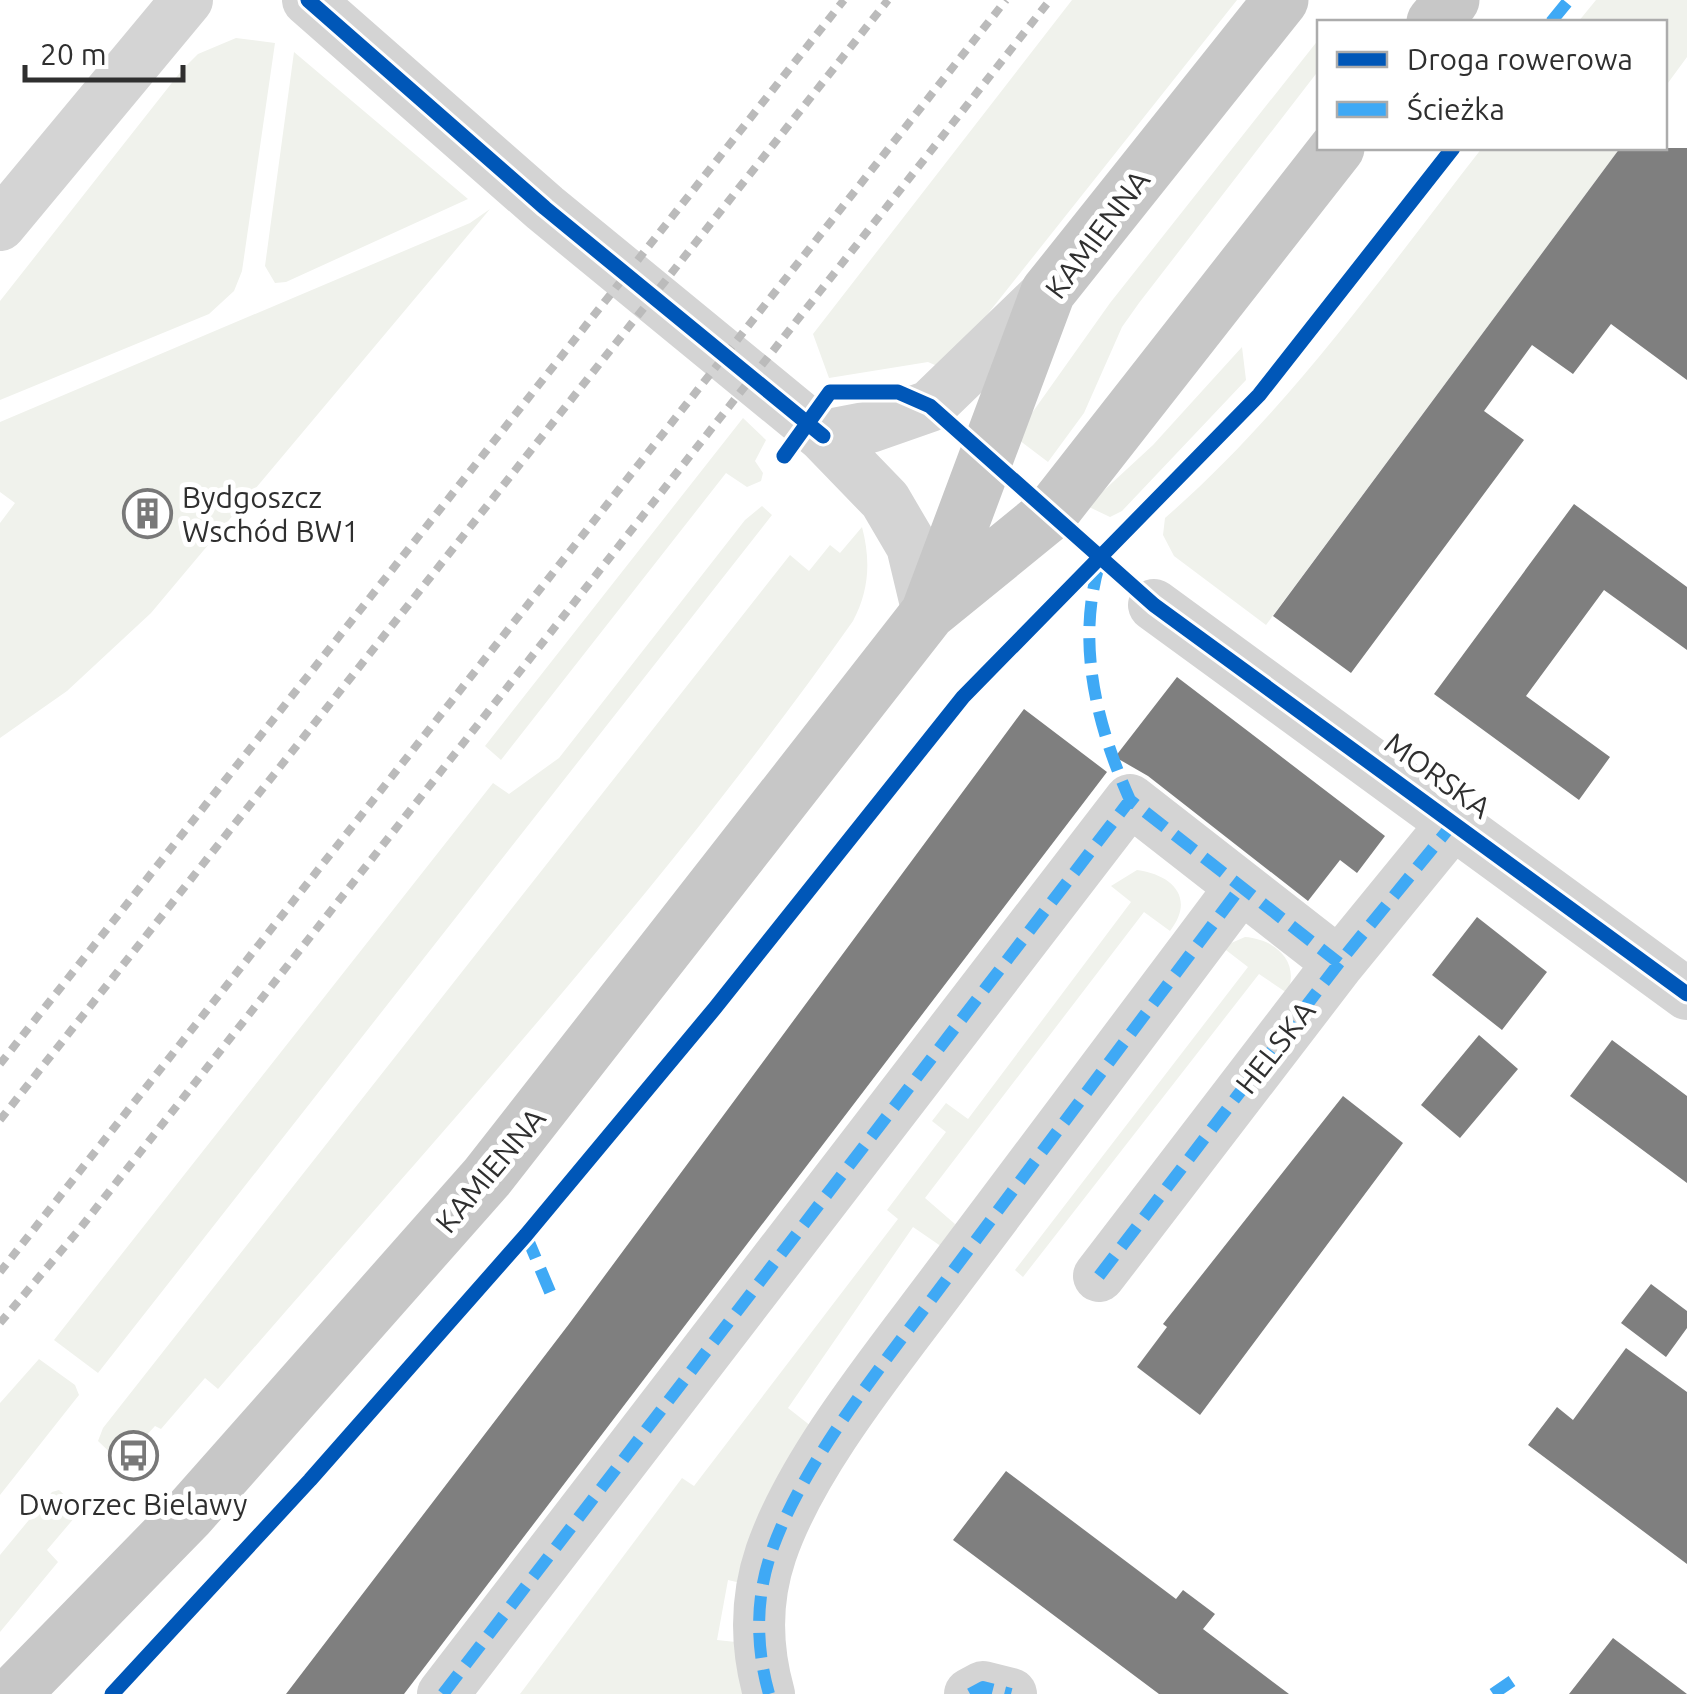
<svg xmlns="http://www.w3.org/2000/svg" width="1687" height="1694" font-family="Ubuntu,sans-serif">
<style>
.green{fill:#f0f2ec}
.building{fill:#7f7f7f}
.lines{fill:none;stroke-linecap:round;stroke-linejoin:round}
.minor{stroke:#d4d4d4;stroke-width:52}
.major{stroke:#c7c7c7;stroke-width:55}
.rail{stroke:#bbb;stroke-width:8;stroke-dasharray:10 8;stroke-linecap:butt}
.quiet{stroke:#3fa9f5;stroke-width:12;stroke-dasharray:25 12;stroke-linecap:butt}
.cycleway-casing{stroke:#fff;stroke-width:21}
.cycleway{stroke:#0057b8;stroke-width:15}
.labels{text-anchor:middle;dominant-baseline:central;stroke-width:10;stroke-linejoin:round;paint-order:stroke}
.street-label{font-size:30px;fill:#2f2f2f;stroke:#fff}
.poi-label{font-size:30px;fill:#2f2f2f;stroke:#fff;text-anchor:start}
</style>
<rect width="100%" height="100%" fill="#fff"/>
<!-- green -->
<path class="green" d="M1072 0H1237L944 369 928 362 829 378 813 334Z
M1596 0H1687V57L1665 87 1664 22H1578Z
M236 38 275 43 242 271 234 291 209 314 0 400V301L182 70 198 54Z
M1319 39V70L1139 303 1122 327 1084 413 1048 462 1015 437 1110 303Z
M294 52 468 199 286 282 275 283 265 266Z
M1482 148H1620L1266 625 1174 556 1163 535 1165 518C1288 411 1382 276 1482 148Z
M490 209 151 613 67 691 0 738V523L15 503 0 492V422L470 223Z
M1242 347 1246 380 1122 511 1110 517 1087 506 1153 445Z
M743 418 766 440 755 461 763 473 761 481 747 487 726 473 501 760 485 746Z
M762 506 772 515 98 1373 54 1340 493 783 509 794 559 758 745 520Z
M862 527C871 561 869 591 853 621 662 892 435 1139 218 1389L205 1378 161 1429 155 1426 121 1463 98 1441 103 1428 790 555 809 571 830 545 840 553Z
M1137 870C1174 875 1195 899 1170 931L1144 912 925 1198 955 1224 945 1249 913 1227 788 1408 816 1430 745 1584 728 1580 717 1640 745 1643 760 1694H520L682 1478 694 1486 898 1219 887 1210 946 1132 932 1121 946 1103 968 1119 1131 902 1111 886Z
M1245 937C1275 939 1301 962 1287 993L1259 974 1023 1277 1015 1270 1248 967 1222 947Z
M39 1359 75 1385 79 1395 0 1495V1403Z
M59 1490 81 1510 47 1550 58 1562 0 1632V1555L52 1492Z"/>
<!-- building -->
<path class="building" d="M1620 148H1687V380L1611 324 1573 374 1532 345 1484 411 1524 440 1351 673 1273 616Z
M1574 504 1687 587V650L1604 590 1526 696 1610 757 1579 800 1434 694Z
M1177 677 1385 836 1357 873 1340 860 1308 901 1148 776 1115 757Z
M1024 709 1107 772 404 1694H286L569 1324Z
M1477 917 1547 972 1502 1030 1432 975Z
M1479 1035 1518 1069 1460 1138 1421 1105Z
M1612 1040 1687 1096V1183L1570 1096Z
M1343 1096 1403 1143 1200 1415 1137 1367 1167 1327 1163 1324Z
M1651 1284 1687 1311V1328L1666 1357 1621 1323Z
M1626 1348 1687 1392V1564L1528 1445 1557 1407 1573 1420Z
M1006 1471 1176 1599 1183 1590 1215 1614 1203 1629 1289 1694H1159L953 1540Z
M1613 1638 1687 1694H1569Z"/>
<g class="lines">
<!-- minor -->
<path class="minor" d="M308 0 545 208 823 436 885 500 912 546 928 613
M0 225 187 0
M823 436 870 427 930 406 1048 292
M1154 605 1687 994
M1099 1276 1339 963 1455 821
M443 1694 1130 800 1339 963
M769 1694C756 1648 755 1600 771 1553 802 1462 888 1358 946 1280 1044 1149 1142 1018 1241 887
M970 1694 983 1687 1011 1694"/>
<!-- major -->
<path class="major" d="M1434 22 1452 0
M928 613 1048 292 1281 0
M13 1694 188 1515 487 1177 928 613 1052 512 1337 148"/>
<!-- rail -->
<path class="rail" d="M0 1064 844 0
M0 1120 888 0
M0 1272 1006 0
M0 1323 78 1231 1050 0"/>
<!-- quiet -->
<path class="quiet" d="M1551 22 1569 0
M1099 565C1076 645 1097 726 1130 800
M526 1235 553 1299
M1099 1276 1339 963 1455 821
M443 1694 1130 800 1339 963
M769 1694C756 1648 755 1600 771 1553 802 1462 888 1358 946 1280 1044 1149 1142 1018 1241 887
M970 1694 983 1687 1011 1694
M1493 1694 1512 1681"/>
<defs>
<path id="cycleway" d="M308 0 545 208 823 436
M784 456 830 392H898L930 406 1154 605 1687 994
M112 1694 310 1480 526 1235 715 1008 963 697 1259 395 1453 148"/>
</defs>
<!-- cycleway casing -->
<use href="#cycleway" class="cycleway-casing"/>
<!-- cycleway -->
<use href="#cycleway" class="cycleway"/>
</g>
<!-- icons -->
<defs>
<symbol id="building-ring" viewBox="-11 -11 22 22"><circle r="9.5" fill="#fff" stroke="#787878" stroke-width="1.5"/><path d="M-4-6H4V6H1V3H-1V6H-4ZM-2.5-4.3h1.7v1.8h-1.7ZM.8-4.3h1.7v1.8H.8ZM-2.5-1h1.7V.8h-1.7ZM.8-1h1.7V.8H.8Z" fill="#787878"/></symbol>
<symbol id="bus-ring" viewBox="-11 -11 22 22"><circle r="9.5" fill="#fff" stroke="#787878" stroke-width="1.5"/><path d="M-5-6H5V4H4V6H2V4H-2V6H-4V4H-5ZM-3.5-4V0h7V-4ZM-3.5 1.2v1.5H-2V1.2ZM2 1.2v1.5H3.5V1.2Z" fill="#787878"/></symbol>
</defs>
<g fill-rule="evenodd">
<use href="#building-ring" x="120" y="486" width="55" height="55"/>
<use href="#bus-ring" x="106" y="1428" width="55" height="55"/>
</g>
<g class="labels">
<!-- street labels -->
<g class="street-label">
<text transform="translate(1097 234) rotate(-53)">KAMIENNA</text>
<text transform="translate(1438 775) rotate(36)">MORSKA</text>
<text transform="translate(1275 1047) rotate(-52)">HELSKA</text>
<text transform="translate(490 1170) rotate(-50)">KAMIENNA</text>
</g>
<!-- poi labels -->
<g class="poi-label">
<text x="182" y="497">Bydgoszcz<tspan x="182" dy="34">Wschód BW1</tspan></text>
<text x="133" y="1504" text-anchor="middle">Dworzec Bielawy</text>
</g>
</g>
<!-- legend -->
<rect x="1317" y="20" width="350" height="130" fill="#ffffff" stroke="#acacac" stroke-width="2.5"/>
<rect x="1337" y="52" width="50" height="15" fill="#0057b8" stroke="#acacac" stroke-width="2.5"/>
<text x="1407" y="70" font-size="30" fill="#2f2f2f">Droga rowerowa</text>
<rect x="1337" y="102" width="50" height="15" fill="#3fa9f5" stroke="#acacac" stroke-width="2.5"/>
<text x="1407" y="120" font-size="30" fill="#2f2f2f">Ścieżka</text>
<!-- scale -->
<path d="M25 65v15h158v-15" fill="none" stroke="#2f2f2f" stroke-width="5"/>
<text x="40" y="65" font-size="30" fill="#2f2f2f" stroke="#ffffff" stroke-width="8" paint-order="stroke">20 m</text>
</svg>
